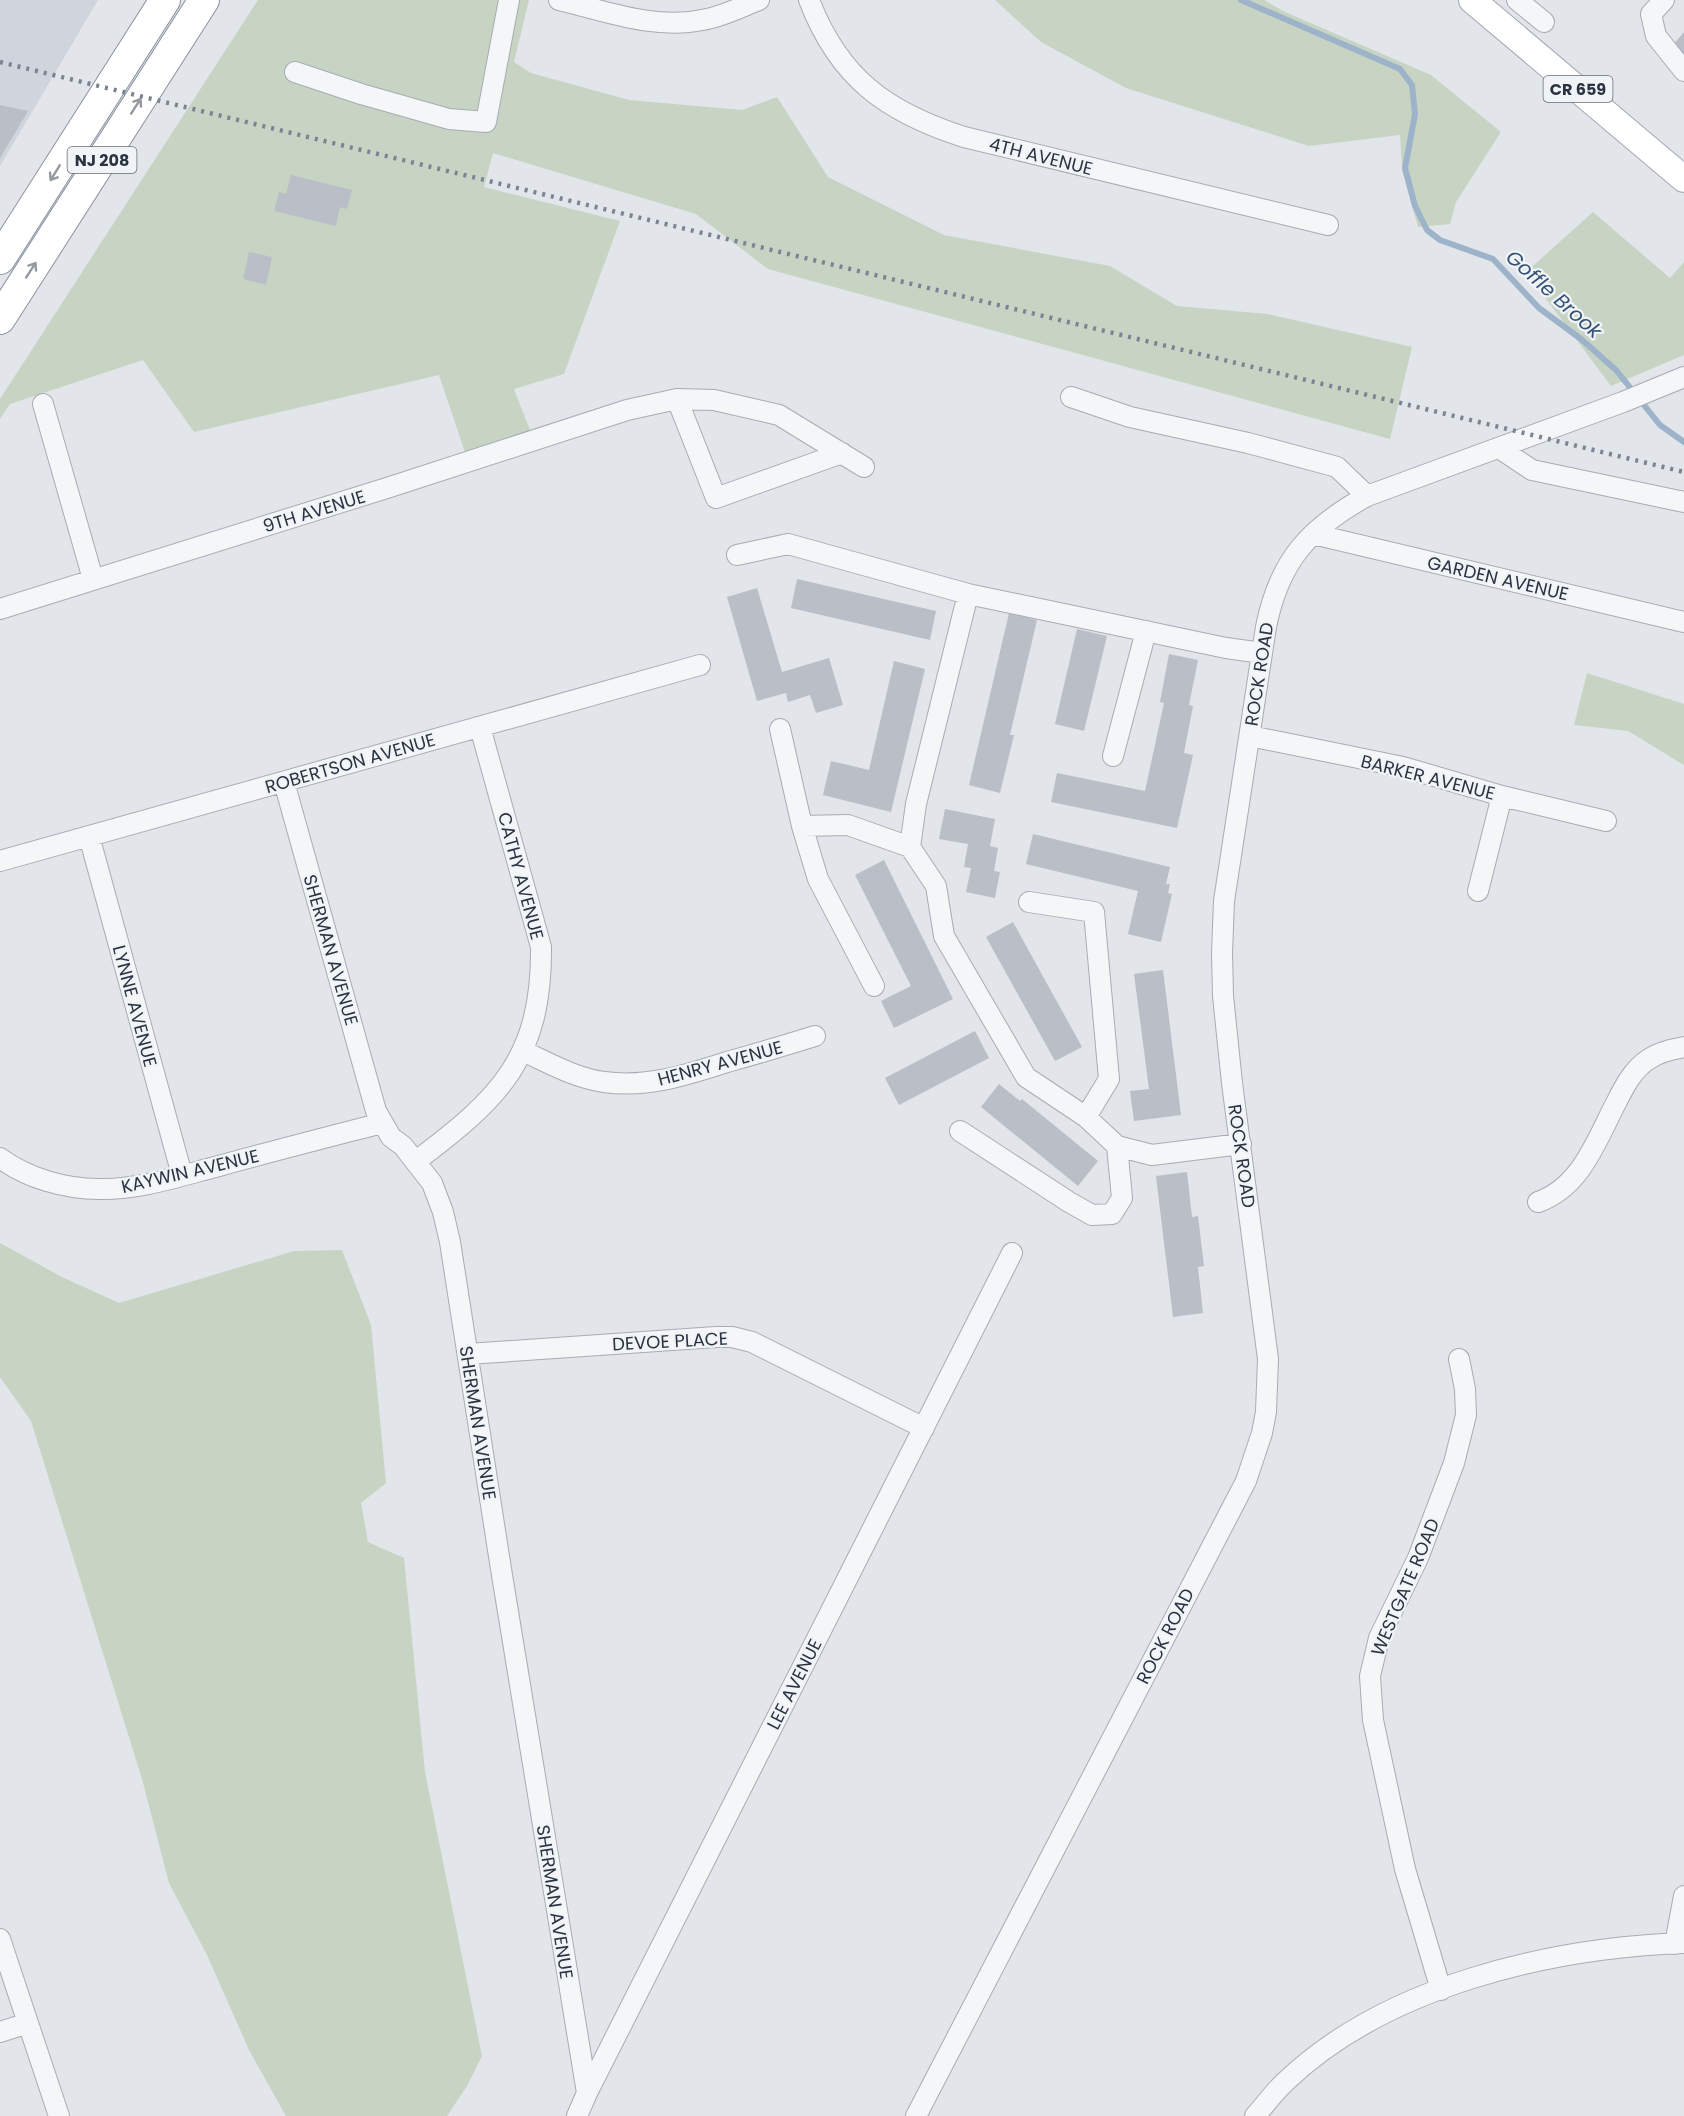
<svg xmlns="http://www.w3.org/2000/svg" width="1684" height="2116" font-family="Poppins,sans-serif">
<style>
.built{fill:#d0d4dc}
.green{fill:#c7d4c3}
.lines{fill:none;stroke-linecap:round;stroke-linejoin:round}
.stream{stroke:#9db3c9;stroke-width:6}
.building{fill:#b9bec7}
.minor-casing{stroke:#a7acb4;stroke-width:22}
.major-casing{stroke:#a1a9b5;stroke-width:28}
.highway-casing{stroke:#8992a0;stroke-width:32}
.minor{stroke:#f4f6f8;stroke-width:20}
.major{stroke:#fff;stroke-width:26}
.highway{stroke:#fff;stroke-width:30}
.rail{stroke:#7b8493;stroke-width:4.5;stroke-dasharray:3 6;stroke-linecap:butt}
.oneway{stroke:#9499a0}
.labels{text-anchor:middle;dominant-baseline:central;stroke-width:4.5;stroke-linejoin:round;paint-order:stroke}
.shield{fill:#f1f4f7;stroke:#666d78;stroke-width:1.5}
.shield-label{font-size:16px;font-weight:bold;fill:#2a3342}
.street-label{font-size:18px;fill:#2a3342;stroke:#f1f4f7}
.water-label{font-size:20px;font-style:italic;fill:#355175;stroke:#f1f4f7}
</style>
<rect width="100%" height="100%" fill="#e2e5ea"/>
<!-- built -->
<path class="built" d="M0 0H98L0 166Z"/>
<!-- green -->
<path class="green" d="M258 0H529L514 62 531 73 629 100 742 110 777 97 828 177 944 235 1110 266 1177 306 1268 314 1412 347 1390 439 768 269 696 214 493 153 484 187 620 221 564 374 514 389 535 443 468 461 439 375 194 432 143 360 10 404 0 419V399Z
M995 0H1264L1285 12 1431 75 1501 132 1456 202 1450 224 1418 227 1402 170 1400 135 1309 146 1126 88 1041 42Z
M1593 212 1670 278 1684 262V355L1611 386 1526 272Z
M1587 673 1684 704V765L1628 731 1574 725Z
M0 1243 62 1277 119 1303 294 1251 342 1250 371 1325 386 1483 361 1503 368 1542 404 1558 425 1772 482 2056 467 2086 447 2116H286L249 2050 207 1955 169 1883 142 1779 31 1421 0 1377Z"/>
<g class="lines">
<!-- stream -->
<path class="stream" d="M1241 0 1400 69 1412 85 1415 114 1405 168 1415 206 1427 230 1440 240 1493 259 1539 308 1581 339 1616 370 1660 425 1684 442"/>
</g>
<!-- building -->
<path class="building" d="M1684 32V54L1673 45Z
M0 105 28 111 0 158Z
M291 175 352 190 347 209 340 207 336 226 274 211 279 192 286 194Z
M249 252 272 257 266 285 243 279Z
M797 579 936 611 930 640 791 608Z
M757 588 782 672 829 658 843 705 816 713 810 695 788 702 786 693 757 701 727 597Z
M1009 613 1037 620 1010 735H1014L1000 793 969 785Z
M1077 629 1107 636 1084 731 1055 724Z
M1169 654 1198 660 1189 705 1193 706 1184 753 1193 755 1177 828 1051 802 1057 773 1145 791 1164 703 1160 702Z
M894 661 925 669 891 812 823 795 831 761 869 770Z
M945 809 995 819 990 846 998 848 994 871 1000 872 995 898 966 892 971 868 964 867 968 844 939 839Z
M1033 834 1170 867 1166 884H1170L1168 893 1172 894 1161 942 1128 934 1138 891 1026 864Z
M884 860 953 999 894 1028 881 1001 911 986 855 875Z
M1013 922 1082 1047 1055 1061 986 937Z
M1163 970 1181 1115 1134 1121 1130 1091 1149 1089 1134 974Z
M975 1031 989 1058 899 1105 885 1078Z
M999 1084 1020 1101 1022 1099 1098 1161 1078 1186 981 1107Z
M1187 1172 1192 1217 1198 1216 1204 1266 1198 1267 1203 1313 1173 1317 1156 1176Z"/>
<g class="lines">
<defs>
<path id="minor" d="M559 0C605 11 655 30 702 20 722 17 741 7 759 0
M809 0C839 78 886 112 964 137L1328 225
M1517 0 1544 22
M1664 0 1651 14 1656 36 1684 71
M295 72 361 94 449 119 486 122 509 0
M1071 397 1130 417 1248 443 1337 467 1367 496
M677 399 716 498 842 453
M43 404 93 579
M1499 448 1532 470 1684 502
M1313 534 1684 622
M737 555 788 544 968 594
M0 609 390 487 627 410 677 399 714 400 779 415 864 467
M780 729 802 826 848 825 910 847
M1250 736 1403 767 1502 796 1606 821
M1113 756 1146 631
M284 782 376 1111 391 1137 403 1146 432 1183 443 1212 450 1242 501 1569 587 2093
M802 826 818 879 874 986
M89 836 182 1175
M0 861 700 665
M1478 891 1502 796
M1029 902 1094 912 1109 1079 1086 1117
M523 1051C549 1063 575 1078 604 1082 647 1088 687 1075 727 1062 756 1054 786 1045 815 1036
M960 1131 1069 1202 1092 1215 1112 1214 1122 1198 1117 1146
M1241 1144 1152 1155 1117 1146 1086 1117 1026 1077 944 936 936 886 910 847 916 804 968 594 1226 648 1262 653
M0 1158C27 1178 65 1189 99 1189 139 1190 180 1176 219 1166 273 1151 328 1137 382 1123
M416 1161C500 1098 542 1058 541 947L480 727
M1538 1202C1581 1187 1596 1141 1616 1103 1624 1087 1633 1069 1649 1059 1659 1052 1672 1049 1684 1047
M468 1354 716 1337H732L752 1342 924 1428
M0 1939 59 2116
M1675 1944 1684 1896
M1441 1990 1405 1869 1373 1720 1370 1676 1379 1638 1418 1558 1454 1463 1466 1415 1465 1389 1459 1359
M0 2032 28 2023
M577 2116 587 2093 1012 1253
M916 2116 1246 1481 1262 1433 1266 1412 1268 1359 1232 1083 1223 996 1222 953 1224 901 1266 627C1279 561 1309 528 1367 496L1623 402 1684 377
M1255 2116C1265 2105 1274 2092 1285 2082 1385 1986 1549 1948 1684 1943"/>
<path id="major" d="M1472 0 1684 179"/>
<path id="highway" d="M0 259 165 0
M0 319 204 0"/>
</defs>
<!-- minor casing -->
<use href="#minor" class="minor-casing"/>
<!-- major casing -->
<use href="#major" class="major-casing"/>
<!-- highway casing -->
<use href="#highway" class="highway-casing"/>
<!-- minor -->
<use href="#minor" class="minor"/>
<!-- major -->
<use href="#major" class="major"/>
<!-- highway -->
<use href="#highway" class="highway"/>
<!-- rail -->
<path class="rail" d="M0 62 1684 472"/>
</g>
<!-- one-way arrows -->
<defs><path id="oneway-shaft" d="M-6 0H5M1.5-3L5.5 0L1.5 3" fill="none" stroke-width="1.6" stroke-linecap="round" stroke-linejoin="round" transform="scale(1.5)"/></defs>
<g class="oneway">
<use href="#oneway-shaft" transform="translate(136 106) rotate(-57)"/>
<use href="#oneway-shaft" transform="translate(55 173) rotate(122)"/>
<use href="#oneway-shaft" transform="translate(31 270) rotate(-57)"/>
</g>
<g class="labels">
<!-- shield labels -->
<g class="shield">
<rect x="1543.5" y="76" width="69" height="26" rx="4.5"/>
<rect x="67.5" y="147" width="69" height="26" rx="4.5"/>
</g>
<g class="shield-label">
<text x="1578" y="89">CR 659</text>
<text x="102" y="160">NJ 208</text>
</g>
<!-- street labels -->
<g class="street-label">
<text transform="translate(1041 156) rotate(14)">4TH AVENUE</text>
<text transform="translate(314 511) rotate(-17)">9TH AVENUE</text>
<text transform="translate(1498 578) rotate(13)">GARDEN AVENUE</text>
<text transform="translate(1259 674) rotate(-81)">ROCK ROAD</text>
<text transform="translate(350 763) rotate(-16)">ROBERTSON AVENUE</text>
<text transform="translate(1428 777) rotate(14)">BARKER AVENUE</text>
<text transform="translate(521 876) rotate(75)">CATHY AVENUE</text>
<text transform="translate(331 950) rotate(74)">SHERMAN AVENUE</text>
<text transform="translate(135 1006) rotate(75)">LYNNE AVENUE</text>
<text transform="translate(720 1063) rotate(-15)">HENRY AVENUE</text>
<text transform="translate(1242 1156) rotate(82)">ROCK ROAD</text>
<text transform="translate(190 1171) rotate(-13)">KAYWIN AVENUE</text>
<text transform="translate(670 1341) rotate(-3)">DEVOE PLACE</text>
<text transform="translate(478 1423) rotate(81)">SHERMAN AVENUE</text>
<text transform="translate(1405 1587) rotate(-67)">WESTGATE ROAD</text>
<text transform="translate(1165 1636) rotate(-63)">ROCK ROAD</text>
<text transform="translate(794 1684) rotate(-63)">LEE AVENUE</text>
<text transform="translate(555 1902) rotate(81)">SHERMAN AVENUE</text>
</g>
<!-- water labels -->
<g class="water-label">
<text transform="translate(1554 294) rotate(42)">Goffle Brook</text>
</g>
</g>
</svg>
